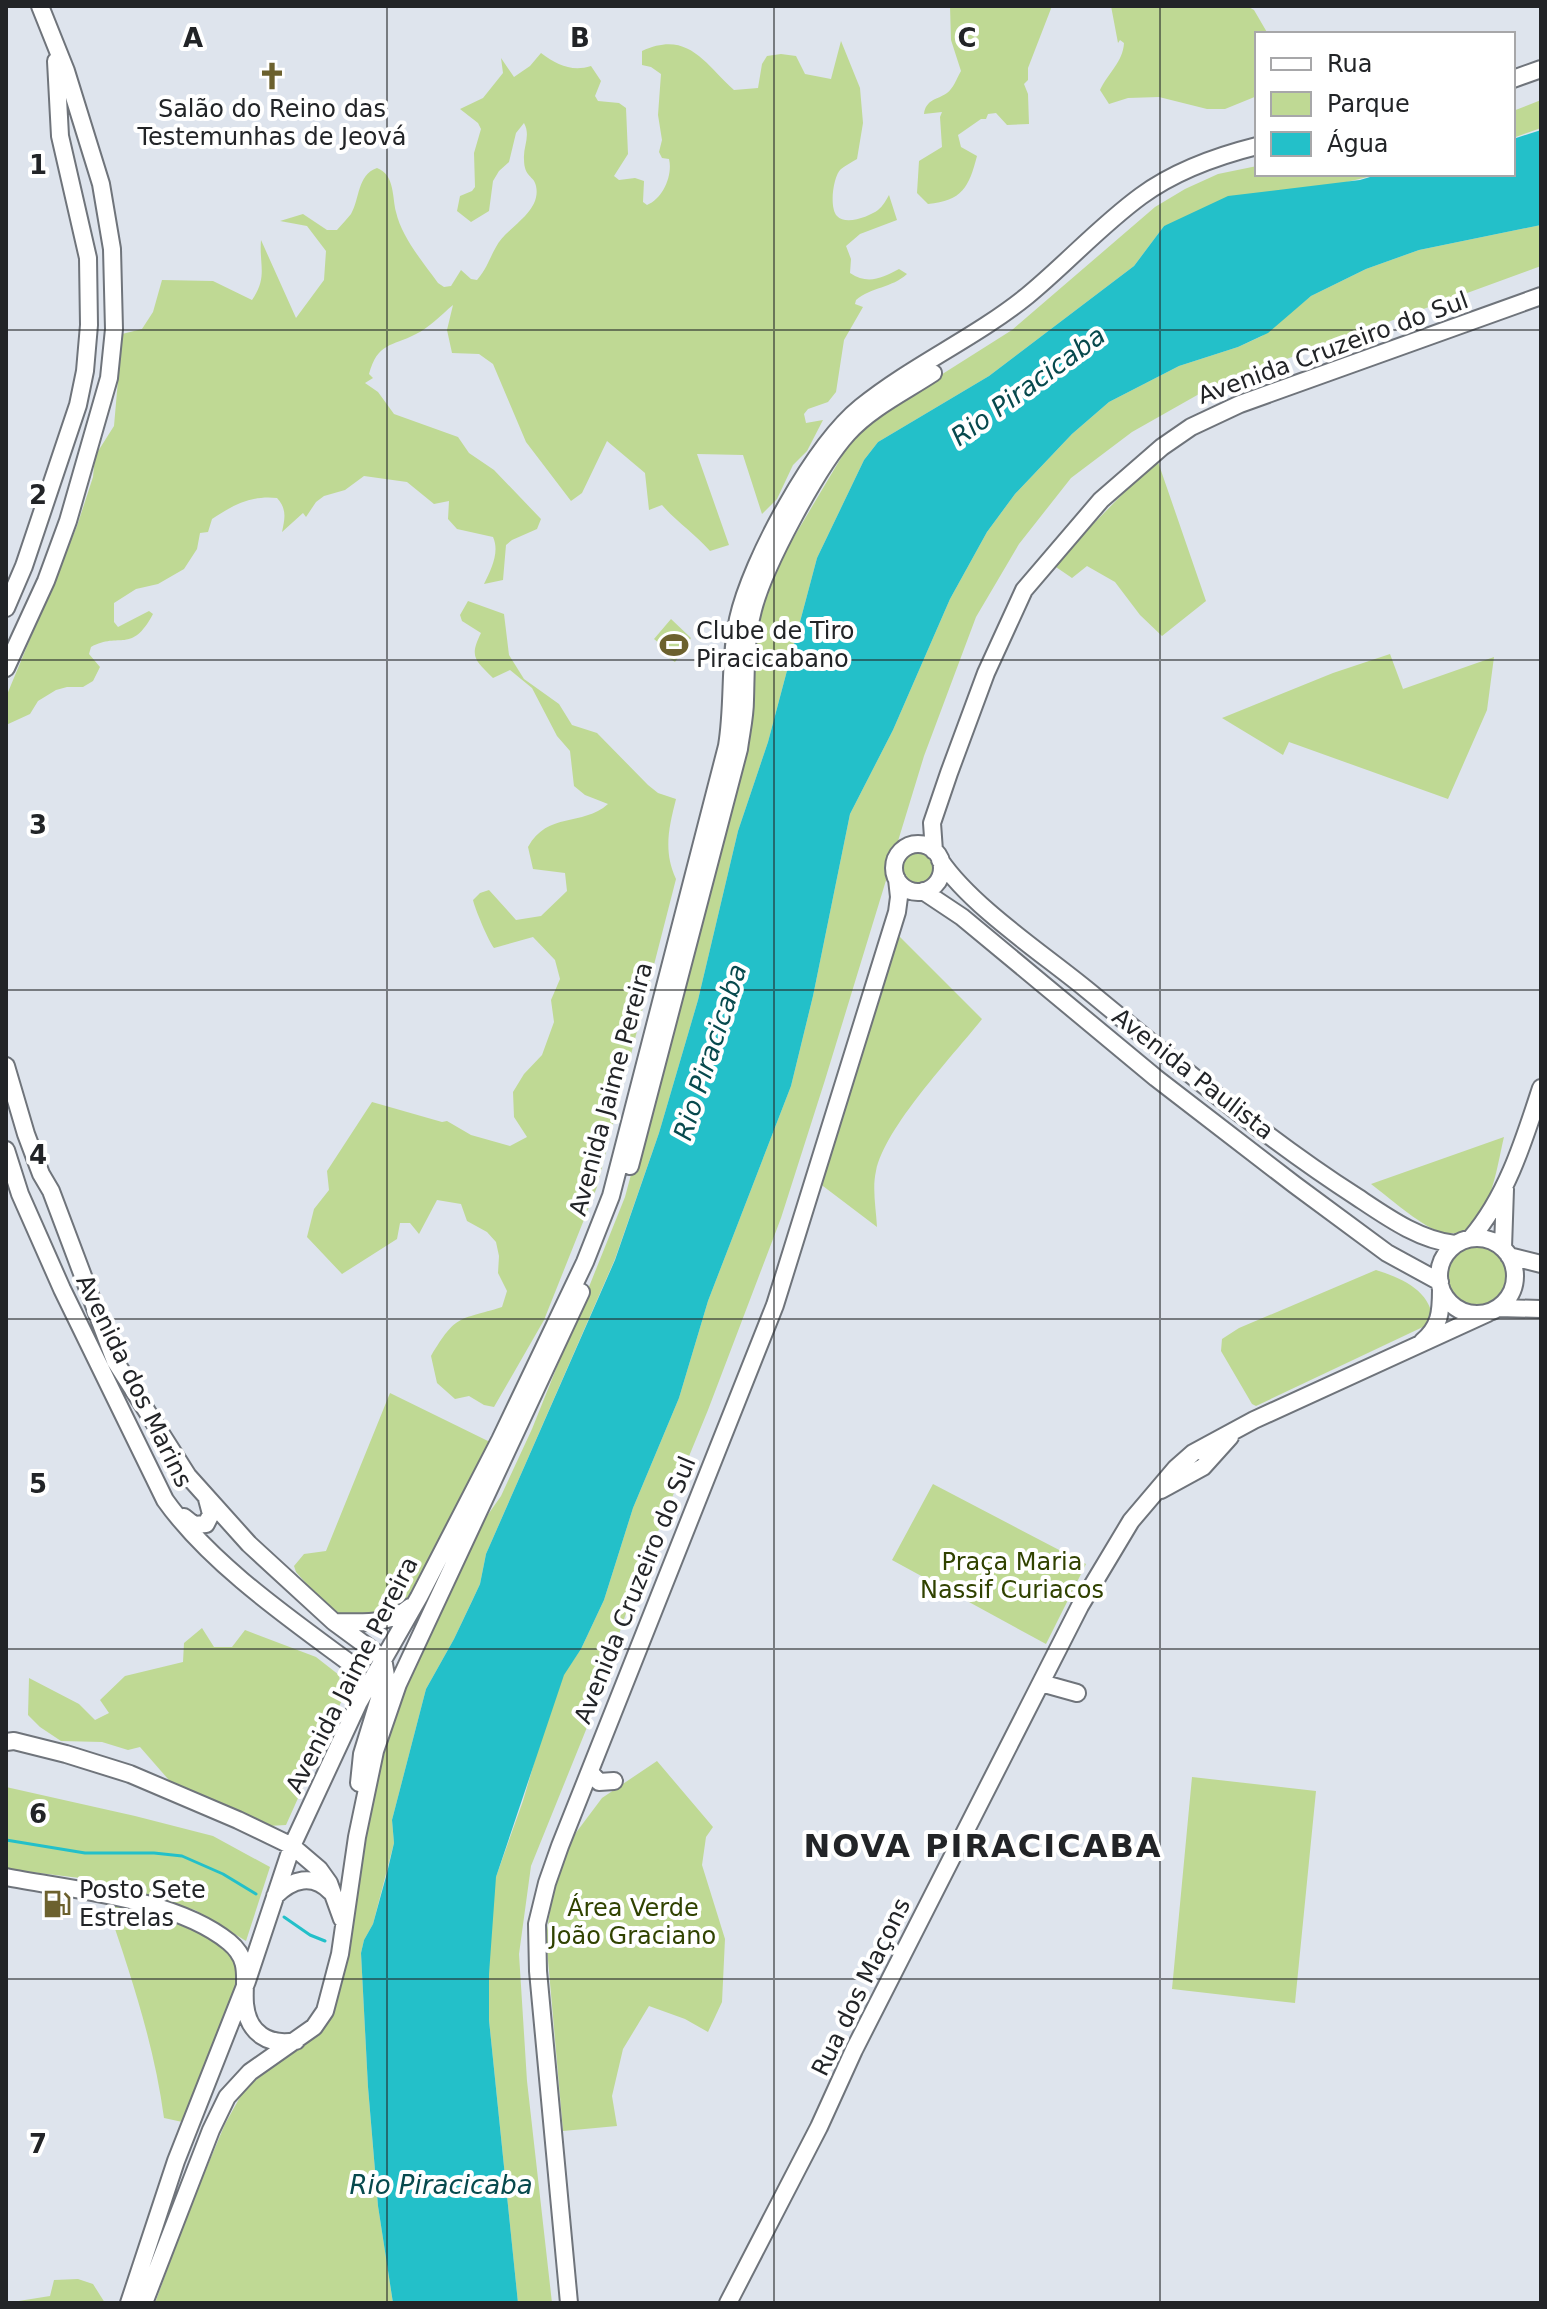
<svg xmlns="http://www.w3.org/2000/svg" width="1547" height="2309" font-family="'DejaVu Sans',sans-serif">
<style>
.green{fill:#bfd994}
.water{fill:#23c0c9}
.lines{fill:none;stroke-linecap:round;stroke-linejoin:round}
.stream{stroke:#23c0c9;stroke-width:3}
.secondary-casing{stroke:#6f747b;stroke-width:20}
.secondary{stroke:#fff;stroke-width:16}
.grid{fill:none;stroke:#222427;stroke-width:2;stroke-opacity:0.55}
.labels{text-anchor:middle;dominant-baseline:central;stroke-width:8;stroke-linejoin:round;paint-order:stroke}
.poi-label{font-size:24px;fill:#222427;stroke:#fff;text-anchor:start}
.street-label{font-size:24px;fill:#222427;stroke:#fff}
.park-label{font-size:24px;fill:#304200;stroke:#fff}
.water-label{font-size:26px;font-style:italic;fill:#07494d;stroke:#fff}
.district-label{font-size:32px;font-weight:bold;letter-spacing:2px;fill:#222427;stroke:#fff}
.grid-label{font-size:26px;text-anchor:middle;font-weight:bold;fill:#222427;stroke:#fff;stroke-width:8;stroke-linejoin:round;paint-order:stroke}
</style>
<rect width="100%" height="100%" fill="#dee4ed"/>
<!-- green -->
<path class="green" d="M950 6H1052L1028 68V80L1024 84 1028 94 1029 124 1007 125 996 113 988 114 986 119H981L958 135 961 147 977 156C969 187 962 201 928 204L917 193 919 161 942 147 940 117 942 112 924 114C926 99 937 100 947 93 953 89 957 78 961 71L951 40Z
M1111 6H1247L1254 10 1268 34H1257V96L1225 109H1207L1159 97 1128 98 1109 104 1100 90C1108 73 1123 62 1124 43L1120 40 1118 43Z
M841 41 860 88 863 123 857 159C852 162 846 165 841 169 833 176 829 208 837 216 846 226 870 216 878 210 883 206 886 200 889 195L897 220 860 234 846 246 851 259 850 273C868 285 882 278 899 269L907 274C892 288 871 287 856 300L855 304 863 307 844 340 836 392 828 402 808 409 804 414 806 423 823 420 807 451 793 465 777 499 762 514 743 455 697 454 729 545 710 551C695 534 677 522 662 505L649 510 645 473 607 441 582 493 571 501 526 442 493 364 479 354 452 353 447 330 453 305C441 315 429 328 416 334 391 347 378 342 369 374L373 378 365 383 378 392 394 414 458 437 469 453 494 470 541 519 537 529 512 540 506 545 503 580 484 584C491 570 500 552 493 537L457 529 448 519 449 501 434 504 407 482 364 476 345 490 324 496 316 502 306 517 303 513 282 532C285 518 287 509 277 498 252 495 233 505 212 519L208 532 200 533 197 549 184 569 158 584 136 589 114 603V622L118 627 149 611 153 614C131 655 120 631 91 647L89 654 100 667 93 681 83 687H67L56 690 38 701 30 714 6 725V697L77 526 93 477 95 456 114 426 122 334 142 329 153 312 162 280 213 281 252 300C268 277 259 265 261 240L296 318 324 280 326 251 307 226 280 221 303 214 327 230H337C342 224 347 219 351 214 360 199 357 175 377 168 395 175 392 196 396 212 402 238 423 262 438 283L444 287 451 286 461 270 471 279 477 280C488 267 488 261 496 247 505 228 542 213 536 186 534 175 524 178 524 159 523 146 531 136 524 123L516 133 509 162 499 171 493 181 489 211 471 222 457 211 460 196 472 191 475 187 474 153 481 129 478 123 460 109 483 98 503 73 501 58 514 77 530 66 541 53C557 65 572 72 591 66L601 81 595 96 598 101 619 103 626 108 628 154 614 176 619 180 635 178 644 181 643 202 647 205C663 199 673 175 669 159L662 158 659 152 662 140 658 115 661 74 651 67 642 65V51C688 30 704 63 734 90L758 88 762 64 767 56 781 54 796 56 805 74 831 79Z
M1541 100V128L1513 138V111Z
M1257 166V174H1380L1164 226 1134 266 989 376 878 442 864 460 817 558 768 742 738 831 698 1000 659 1133 615 1259 486 1554 480 1584 454 1639 426 1689 392 1820 394 1843 373 1924 364 1940 361 1953 368 2087 378 2206 393 2303H155L191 2205 225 2124 244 2090 318 2029 379 1752 403 1684 466 1546 501 1496 532 1429 625 1197 745 748 754 644 769 579 854 436 876 416 1012 330 1155 207 1185 189 1218 174Z
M1541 225V266L1215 385 1132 432 1071 478 1019 544 976 617 924 756 825 1080 781 1218 708 1410 632 1595 594 1710 531 1866 519 1954 527 2081 552 2303H518L489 2020V1936L492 1888 523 1801 557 1684 581 1649 604 1600 633 1508 679 1398 708 1301 791 1086 813 996 850 814 893 730 950 599 987 532 1015 494 1072 434 1109 402 1179 366 1238 347 1262 336 1311 296 1366 269 1419 250Z
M1157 459 1206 601 1162 636 1140 615 1115 582 1087 566 1072 578 1053 565Z
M468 601 504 614 509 655 524 679 559 704 572 725 597 733 648 785 658 793 676 799C669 827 663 851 676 879L597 1187 544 1320 494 1407 484 1405 469 1396 455 1399 437 1383 431 1356C457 1313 458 1321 502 1307L507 1291 498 1273 499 1256 496 1242 487 1232 467 1221 461 1204 437 1200 419 1234 410 1223H400L397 1239 342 1274 307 1237 314 1209 329 1190 327 1171 372 1102 442 1122 447 1121 471 1135 510 1146 527 1137 514 1117 513 1092 524 1074 542 1055 554 1022 551 1000 560 979 555 960 533 937 494 948C489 942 475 909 473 900L480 893 489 890 516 920 541 916 567 891 565 873 533 869 528 847C548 811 582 827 608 804L585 795 574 786 570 751 557 736 532 688 510 670 493 678C475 660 469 657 481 633L462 621 460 615Z
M671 619 691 638 675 662 669 658 670 652 654 639Z
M1390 654 1403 689 1494 657 1487 710 1448 799 1289 742 1283 755 1222 718 1333 673Z
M898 868a20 20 0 1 1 40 0a20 20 0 1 1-40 0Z
M897 934 982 1019C952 1057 885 1127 876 1171 872 1188 876 1209 877 1227L819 1183Z
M1504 1137C1496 1169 1488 1248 1438 1231 1420 1225 1387 1196 1371 1184Z
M1446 1274a33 33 0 1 1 66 0a33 33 0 1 1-66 0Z
M1376 1270C1400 1278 1426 1288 1432 1314L1425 1326 1256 1406 1252 1404 1221 1351 1222 1339 1239 1328Z
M390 1393 490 1442 408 1597 386 1613 354 1618 334 1615 296 1572 294 1566 304 1554 326 1551Z
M933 1484 1086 1564 1046 1644 892 1560Z
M202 1628 214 1647H232L245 1630 316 1657 339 1675 342 1700 286 1825 268 1826 175 1787 140 1747 128 1750 102 1742 61 1741 40 1727 28 1715 29 1678 79 1704 95 1720 109 1713 100 1700 125 1676 183 1662 184 1643Z
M657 1761 713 1827 706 1837 702 1865 725 1939 722 2002 708 2032 685 2019 649 2006 623 2049 612 2096 617 2126 563 2131 546 1937 554 1885 569 1842 602 1798Z
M1192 1777 1316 1791 1295 2003 1172 1989Z
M6 1787 135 1816 213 1836 270 1867 246 1941 195 1910 80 1878 6 1869Z
M106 1902C138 1911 218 1931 234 1961 239 1972 237 1980 234 1991L187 2123 164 2118C154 2043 130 1973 106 1902Z
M78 2279 93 2284 105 2303H6L50 2296 54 2280Z"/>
<!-- water -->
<path class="water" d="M1541 130V225L1419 250 1366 269 1311 296 1268 333 1238 347 1179 366 1109 402 1072 434 1015 494 987 532 950 599 893 730 850 814 813 996 791 1086 708 1301 679 1398 633 1508 604 1600 581 1649 564 1675 496 1877 489 1974V2020L518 2303H393L378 2206 368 2087 361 1953 364 1940 373 1924 387 1873 394 1843 392 1820 426 1689 454 1639 473 1599 480 1584 486 1554 615 1260 659 1133 698 1000 738 831 768 742 817 558 864 460 878 442 989 376 1134 266 1164 226 1228 196 1360 180 1380 174H1513V139Z"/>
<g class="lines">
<!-- stream -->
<path class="stream" d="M6 1840 85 1853H154L182 1856 223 1874 256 1894
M284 1917 310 1935 325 1941"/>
<defs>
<path id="secondary" d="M1513 79 1541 69
M6 608 24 566 78 405 85 371 89 325 88 258 60 136 56 61
M6 668 46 581 68 521 109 378 114 329 112 249 101 184 66 71 40 6
M894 868a24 24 0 1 1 48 0a24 24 0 1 1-48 0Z
M934 851 932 823 949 773 986 673 1024 590 1101 500 1162 447 1191 427 1240 404 1541 296
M940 860C971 906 1042 953 1086 989 1174 1061 1262 1136 1357 1197 1387 1217 1419 1240 1455 1244
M923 891 962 917 1156 1078 1295 1185 1387 1253 1440 1282
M6 1066 26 1134 41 1174 51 1191 115 1361 188 1476 249 1544 334 1622 383 1658
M6 1150 20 1194 62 1289 165 1500C209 1562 286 1616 347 1661L357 1677 359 1702
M630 1166 739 749C741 733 745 717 745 700 746 670 745 640 753 610 764 566 818 466 848 433 871 408 904 392 933 373
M1471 1238C1507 1196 1524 1140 1541 1088
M1439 1276a38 38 0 1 1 76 0a38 38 0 1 1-76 0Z
M1503 1248 1505 1189
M1509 1256 1541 1264
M1498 1308 1541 1309
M1422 1342C1440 1327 1441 1312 1441 1290
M1161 1490 1203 1467 1230 1437
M184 1517 194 1525 206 1524 211 1514 207 1499
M334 1622C362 1622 388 1626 410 1607
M1041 1683 1077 1693
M6 1742 14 1741 66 1754 130 1774 238 1820 292 1846 319 1869 329 1883 342 1919
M590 1772 599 1782 614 1781
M359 1783 362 1754 386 1676 383 1658
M6 1877C72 1890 175 1898 229 1942 252 1961 243 1980 245 2004 248 2034 269 2046 296 2041
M275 1896C292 1879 313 1873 331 1892
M129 2303 176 2161 247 1981 292 1846 359 1702 419 1597 500 1440 585 1262 611 1196 727 746C734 704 729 661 738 619 751 560 814 445 861 407 913 365 975 338 1027 296 1066 264 1100 226 1141 196 1175 171 1217 156 1257 146
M144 2303 211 2130 227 2097 250 2072 314 2027 325 2011 340 1954 357 1837 375 1751 398 1684 581 1292
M569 2303 538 1971 537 1924 547 1883 560 1846 775 1305 897 912 899 897 897 879
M728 2303 819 2127 854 2050 1080 1606 1131 1521 1176 1468 1193 1453 1254 1420 1488 1313"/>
</defs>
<!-- secondary casing -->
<use href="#secondary" class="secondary-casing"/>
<!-- secondary -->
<use href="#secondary" class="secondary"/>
</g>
<!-- grid -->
<path class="grid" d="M387 6V2303M774 6V2303M1160 6V2303M6 330H1541M6 660H1541M6 990H1541M6 1319H1541M6 1649H1541M6 1979H1541"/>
<!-- icons -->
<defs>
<symbol id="church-bare" viewBox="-9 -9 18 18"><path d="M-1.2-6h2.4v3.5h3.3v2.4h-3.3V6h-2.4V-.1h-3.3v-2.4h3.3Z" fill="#6c612e" stroke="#fff" stroke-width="2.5" paint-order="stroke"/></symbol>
<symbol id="stadium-bare" viewBox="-9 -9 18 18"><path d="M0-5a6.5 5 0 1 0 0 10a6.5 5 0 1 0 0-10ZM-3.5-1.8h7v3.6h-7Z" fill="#6c612e" stroke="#fff" stroke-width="2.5" paint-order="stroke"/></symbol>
<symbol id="fuel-bare" viewBox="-9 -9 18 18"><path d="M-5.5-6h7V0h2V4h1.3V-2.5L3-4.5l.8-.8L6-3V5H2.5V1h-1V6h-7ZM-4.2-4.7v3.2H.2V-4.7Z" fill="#6c612e" stroke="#fff" stroke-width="2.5" paint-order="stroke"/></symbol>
</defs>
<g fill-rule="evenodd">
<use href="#church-bare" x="252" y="56" width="40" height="40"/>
<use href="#stadium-bare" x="654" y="625" width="40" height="40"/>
<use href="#fuel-bare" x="37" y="1884" width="40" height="40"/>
</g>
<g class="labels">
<!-- poi labels -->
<g class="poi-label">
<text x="272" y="109" text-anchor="middle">Salão do Reino das<tspan x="272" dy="28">Testemunhas de Jeová</tspan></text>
<text x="696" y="631">Clube de Tiro<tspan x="696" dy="28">Piracicabano</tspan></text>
<text x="79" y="1890">Posto Sete<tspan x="79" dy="28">Estrelas</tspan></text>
</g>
<!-- street labels -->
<g class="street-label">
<text transform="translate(1333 348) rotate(-20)">Avenida Cruzeiro do Sul</text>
<text transform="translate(1193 1074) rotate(38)">Avenida Paulista</text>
<text transform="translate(611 1089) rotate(-75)">Avenida Jaime Pereira</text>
<text transform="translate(134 1381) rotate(64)">Avenida dos Marins</text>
<text transform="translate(635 1590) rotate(-68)">Avenida Cruzeiro do Sul</text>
<text transform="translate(352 1675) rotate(-63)">Avenida Jaime Pereira</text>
<text transform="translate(861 1987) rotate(-64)">Rua dos Maçons</text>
</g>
<!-- park labels -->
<g class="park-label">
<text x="1012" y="1562">Praça Maria<tspan x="1012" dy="28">Nassif Curiacos</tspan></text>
<text x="633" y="1908">Área Verde<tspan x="633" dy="28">João Graciano</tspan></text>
</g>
<!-- water labels -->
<g class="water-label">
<text transform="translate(1028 386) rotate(-36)">Rio Piracicaba</text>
<text transform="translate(710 1052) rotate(-72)">Rio Piracicaba</text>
<text x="441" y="2185">Rio Piracicaba</text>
</g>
<!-- district labels -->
<g class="district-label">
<text x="983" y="1846">NOVA PIRACICABA</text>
</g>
</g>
<g class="grid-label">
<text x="193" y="47">A</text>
<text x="580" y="47">B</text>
<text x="967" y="47">C</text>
<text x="38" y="174">1</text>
<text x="38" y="504">2</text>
<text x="38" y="834">3</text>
<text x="38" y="1164">4</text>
<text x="38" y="1493">5</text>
<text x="38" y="1823">6</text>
<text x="38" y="2153">7</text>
</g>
<!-- border -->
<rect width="1547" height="2309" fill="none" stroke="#222427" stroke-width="16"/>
<!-- legend -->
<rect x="1255" y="32" width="260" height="144" fill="#ffffff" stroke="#a7a7a9" stroke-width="2"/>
<rect x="1271" y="58" width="40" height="12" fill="#ffffff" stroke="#a7a7a9" stroke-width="2"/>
<text x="1327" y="72" font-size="24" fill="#222427">Rua</text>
<rect x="1271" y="92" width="40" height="24" fill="#bfd994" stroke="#a7a7a9" stroke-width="2"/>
<text x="1327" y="112" font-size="24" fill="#222427">Parque</text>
<rect x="1271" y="132" width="40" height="24" fill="#23c0c9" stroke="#a7a7a9" stroke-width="2"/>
<text x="1327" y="152" font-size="24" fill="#222427">Água</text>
</svg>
